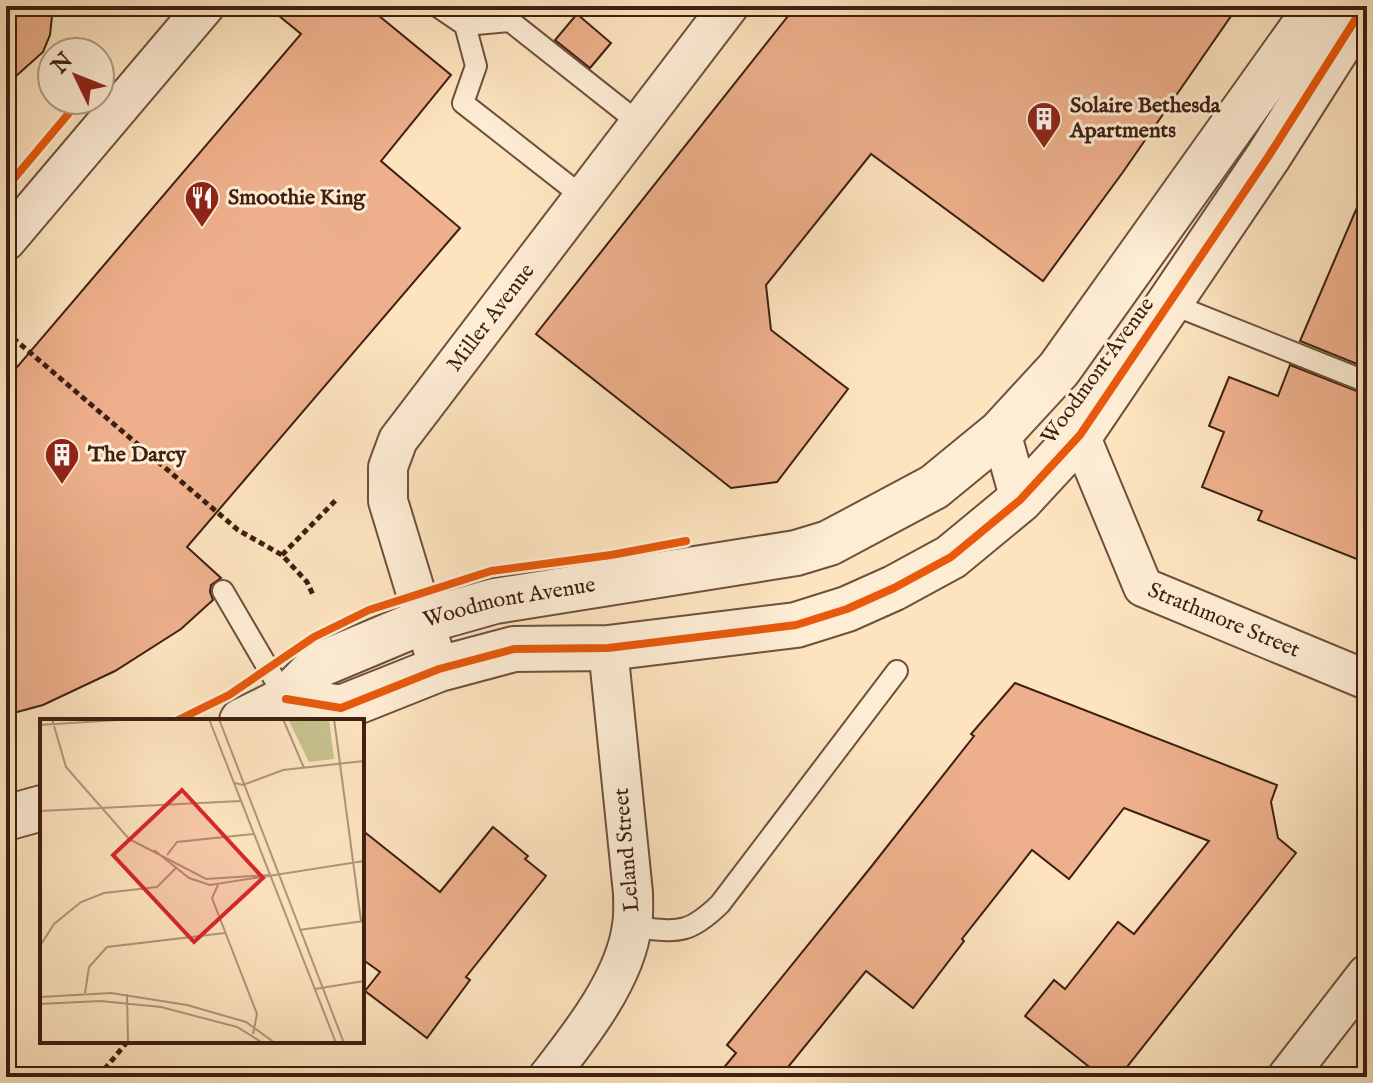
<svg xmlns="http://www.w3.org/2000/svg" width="1373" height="1083" font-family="'IM FELL English',serif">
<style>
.building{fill:#eeb08c;stroke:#3e1f11;stroke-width:2}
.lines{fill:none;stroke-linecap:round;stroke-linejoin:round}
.service-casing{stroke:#6e503c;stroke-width:24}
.minor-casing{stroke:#6e503c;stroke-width:42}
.tertiary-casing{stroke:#6e503c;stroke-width:48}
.path{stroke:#3e1f11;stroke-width:5;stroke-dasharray:6 4;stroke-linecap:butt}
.service{stroke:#feedd5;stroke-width:20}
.minor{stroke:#feedd5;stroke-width:38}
.tertiary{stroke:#feedd5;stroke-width:44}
.cycleway-casing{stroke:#feedd5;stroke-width:13}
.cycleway{stroke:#e8590c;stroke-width:8}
.labels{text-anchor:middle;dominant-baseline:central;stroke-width:6;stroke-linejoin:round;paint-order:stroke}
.poi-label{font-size:22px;font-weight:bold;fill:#3e1f11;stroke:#feedd5;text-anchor:start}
.street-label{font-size:22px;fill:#3e1f11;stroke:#feedd5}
.inset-road{fill:none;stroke:#b19579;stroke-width:2}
.view{fill:#d62828;fill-opacity:0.15;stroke:#d62828;stroke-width:4}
.inset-edge{fill:none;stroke:#3e1f11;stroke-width:4}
</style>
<rect width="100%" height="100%" fill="#fde4bf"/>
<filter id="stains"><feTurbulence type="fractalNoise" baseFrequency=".0025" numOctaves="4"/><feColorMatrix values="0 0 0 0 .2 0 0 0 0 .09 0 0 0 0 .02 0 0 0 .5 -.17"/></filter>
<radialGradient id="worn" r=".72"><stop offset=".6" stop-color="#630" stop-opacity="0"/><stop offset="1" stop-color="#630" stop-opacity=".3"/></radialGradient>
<!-- building -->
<path class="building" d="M6 6H53L50 35 43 52 6 85Z
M267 6H367L451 75 381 161 460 228 187 547 221 578 211 585 210 592 213 600 181 629 115 671 43 705 6 715V380L301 34Z
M796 6H1238L1123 172 1043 281 871 154 766 285 771 330 848 389 777 482 731 488 536 334Z
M577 14 611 43 590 68 555 40Z
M1367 184V368L1300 341Z
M1290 365 1367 395V563L1258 520 1262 511 1202 487 1224 432 1209 426 1229 377 1278 396Z
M1015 683 1277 785 1271 802 1278 838 1296 853 1119 1077H1102L1025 1016 1054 980 1065 989 1118 922 1134 934 1209 841 1124 808 1069 879 1032 850 962 939 964 941 913 1008 866 971 780 1077H716L736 1053 727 1045 871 867 974 736 971 734Z
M493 827 528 856 525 859 546 876 466 977 470 980 427 1038 365 991 380 972 362 959V830L440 892Z"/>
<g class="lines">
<defs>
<path id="service" d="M437 6 465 25 476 66 463 103 583 197
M465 25 510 21 639 123
M1169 303 1367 382
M223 591 286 699
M632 927C676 931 686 937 720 904L897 671"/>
<g id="minor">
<path d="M6 241 205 6"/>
<path d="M1001 432 1020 500"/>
<path id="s1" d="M1080 435 1143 587 1367 680"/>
<path id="s2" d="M439 669 388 501V467L398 440 729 6"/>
<path d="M548 1077C580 1036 626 978 632 925 634 915 633 904 633 893L608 648"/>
<path d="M1287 1077 1367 974"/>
</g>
<g id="tertiary">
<path d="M286 699 341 708 439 669 514 649 608 648 796 625 847 609 894 588 951 557 1020 500 1080 435 1268 157 1364 6"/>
<path id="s3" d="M242 721 286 699 319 665 424 621 495 601 796 553 829 543 934 487 1001 432 1059 369 1318 6"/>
<path d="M6 818 42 808"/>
</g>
</defs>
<!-- service casing -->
<use href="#service" class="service-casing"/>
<!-- minor casing -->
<use href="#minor" class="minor-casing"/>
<!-- tertiary casing -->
<use href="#tertiary" class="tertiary-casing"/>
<!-- path -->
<path class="path" d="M13 338 238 530 282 555 307 582 314 597
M282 555 336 500
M98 1077 128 1041"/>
<!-- service -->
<use href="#service" class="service"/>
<!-- minor -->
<use href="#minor" class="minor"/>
<!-- tertiary -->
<use href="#tertiary" class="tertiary"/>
<defs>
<path id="cycleway" d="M6 188 80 100
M286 699 341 708 439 669 514 649 608 648 796 625 847 609 894 588 951 557 1020 500 1080 435 1268 157 1364 6
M176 721 229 695 314 637 369 610 491 571 611 555 686 541"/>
</defs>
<!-- cycleway casing -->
<use href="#cycleway" class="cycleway-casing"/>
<!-- cycleway -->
<use href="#cycleway" class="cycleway"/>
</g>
<!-- icons -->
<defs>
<symbol id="building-pin" viewBox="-11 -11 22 30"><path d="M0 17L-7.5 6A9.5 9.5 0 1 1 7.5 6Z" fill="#8f2418" stroke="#feedd5"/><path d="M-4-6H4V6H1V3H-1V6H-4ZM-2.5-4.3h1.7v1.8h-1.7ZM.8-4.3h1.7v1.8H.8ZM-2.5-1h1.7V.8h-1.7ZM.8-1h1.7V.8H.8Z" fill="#fff"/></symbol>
<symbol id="restaurant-pin" viewBox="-11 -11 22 30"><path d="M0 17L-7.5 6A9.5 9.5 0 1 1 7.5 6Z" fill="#8f2418" stroke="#feedd5"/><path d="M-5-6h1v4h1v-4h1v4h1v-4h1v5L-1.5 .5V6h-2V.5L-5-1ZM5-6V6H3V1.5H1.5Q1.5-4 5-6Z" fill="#fff"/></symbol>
</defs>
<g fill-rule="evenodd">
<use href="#building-pin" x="1024" y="99" width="40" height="54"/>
<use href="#restaurant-pin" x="182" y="178" width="40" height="54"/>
<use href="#building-pin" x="42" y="435" width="40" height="54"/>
</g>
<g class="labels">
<!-- poi labels -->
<g class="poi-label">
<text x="1070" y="106">Solaire Bethesda<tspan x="1070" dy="25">Apartments</tspan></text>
<text x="228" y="198">Smoothie King</text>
<text x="88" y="455">The Darcy</text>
</g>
<!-- street labels -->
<g class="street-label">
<text stroke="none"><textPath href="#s2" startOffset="392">Miller Avenue</textPath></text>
<text transform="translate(1098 371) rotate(-54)">Woodmont Avenue</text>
<text stroke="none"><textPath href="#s3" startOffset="298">Woodmont Avenue</textPath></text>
<text stroke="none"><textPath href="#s1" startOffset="252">Strathmore Street</textPath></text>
<text transform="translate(627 850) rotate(-95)">Leland Street</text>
</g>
</g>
<!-- overview -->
<g transform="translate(40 719)">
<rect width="324" height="324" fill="#fde4bf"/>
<path d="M248 0H289L294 40 269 43Z" fill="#c6c28e"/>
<path class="inset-road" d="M12 0 26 48 89 120 166 160 229 156M169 0 296 324M179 0 304 324M243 0 264 49M294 0 321 202M0 6 93 0M195 64 203 66 243 51 324 42M0 92 201 82M114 131 149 159 170 166 324 142M127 136 137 123 213 115M178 166 172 179 217 295 213 315M259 211 324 202M0 227 14 205 41 183 64 174 117 168 136 149M275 270 324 262M45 274 49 248 67 228 185 214M87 275 88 324M0 278 71 274 147 286 206 303 235 324M0 285 60 282 121 288 197 308 223 324"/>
<path class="view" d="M142 71 223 159 154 223 73 136Z"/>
<rect width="324" height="324" class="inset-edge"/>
</g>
<!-- margin -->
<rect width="1373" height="1083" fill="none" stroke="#fde4bf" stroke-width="32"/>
<rect x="8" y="8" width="1357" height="1067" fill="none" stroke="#3e1f11" stroke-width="4"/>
<rect x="16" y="16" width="1341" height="1051" fill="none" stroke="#3e1f11" stroke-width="2"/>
<!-- north arrow -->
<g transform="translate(76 76) rotate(313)"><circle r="38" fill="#feedd5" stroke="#b19b87" stroke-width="2"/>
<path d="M0-6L14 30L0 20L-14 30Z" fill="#8f2418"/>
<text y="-12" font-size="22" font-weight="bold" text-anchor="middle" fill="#3e1f11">N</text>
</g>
<rect width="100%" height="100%" filter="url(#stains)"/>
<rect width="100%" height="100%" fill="url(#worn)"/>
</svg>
